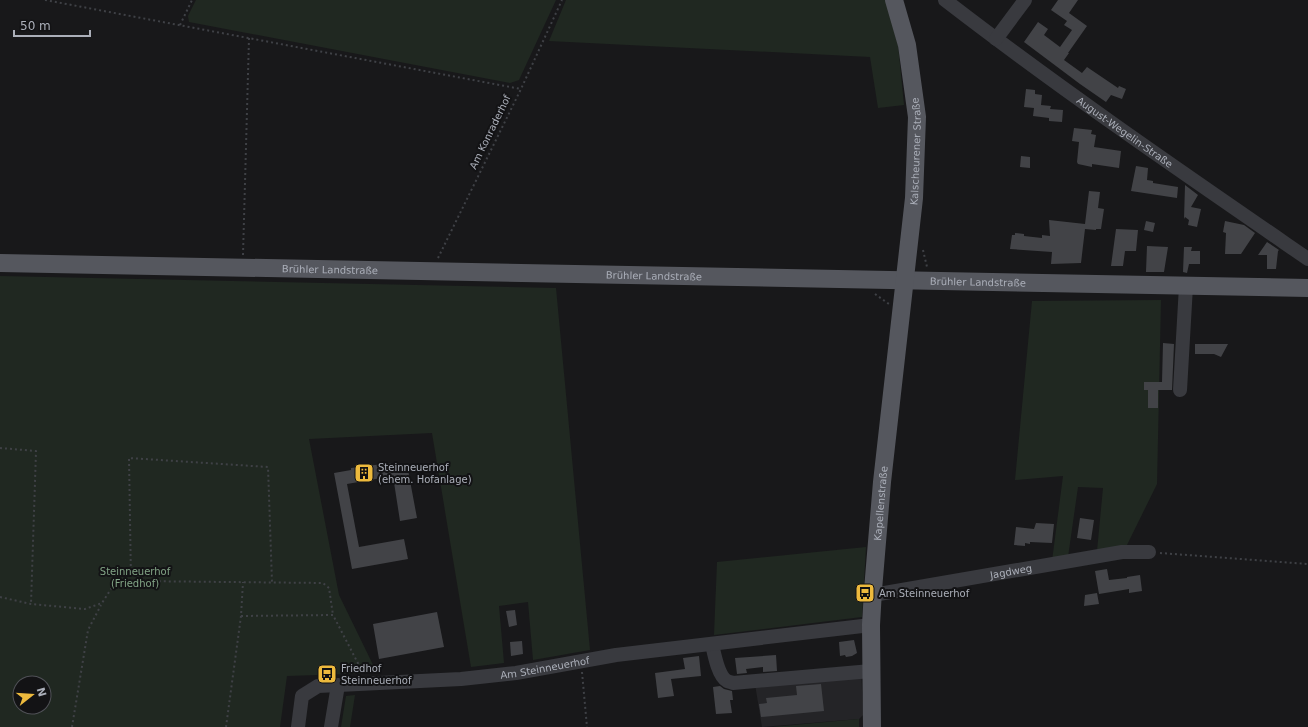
<svg xmlns="http://www.w3.org/2000/svg" width="1308" height="727" font-family="'DejaVu Sans',sans-serif">
<style>
.built{fill:#242427}
.green{fill:#202821;fill-rule:evenodd}
.building{fill:#424347}
.lines{fill:none;stroke-linecap:round;stroke-linejoin:round}
.path{stroke:#3f4146;stroke-width:2;stroke-dasharray:2 3;stroke-linecap:butt}
.minor{stroke:#393a3f;stroke-width:14}
.major{stroke:#55575e;stroke-width:18}
.labels{text-anchor:middle;dominant-baseline:central;stroke-width:4;stroke-linejoin:round;paint-order:stroke}
.street-label{font-size:10px;fill:#abafb9;stroke:#131315}
.poi-label{font-size:10px;fill:#abafb9;stroke:#131315;text-anchor:start}
.park-label{font-size:10px;fill:#82a486;stroke:#131315}
</style>
<rect width="100%" height="100%" fill="#18181a"/>
<!-- built -->
<path class="built" d="M861 666 863 715 859 719 762 727 754 678Z"/>
<!-- green -->
<path class="green" d="M196 0H556L519 80 510 83 189 22 188 16Z
M566 0H886L898 45 904 105 878 108 870 57 549 41Z
M0 276 556 288 590 650 533 660 528 602 499 606 504 663 471 667 432 433 309 439 339 595 377 673 287 676 280 727H0ZM20 683H44V707H20Z
M1161 300 1157 484 1126 547 1097 551 1103 488 1078 487 1068 557 1052 561 1063 476 1015 480 1032 301Z
M866 547 862 617 714 635 717 562Z
M355 695 350 727H341L346 696Z
M859 719V727H772Z"/>
<!-- building -->
<path class="building" d="M1058 0H1078L1069 13 1087 26 1068 53H1069L1064 60 1082 73 1087 67 1118 88 1119 86 1126 89 1122 99 1111 95 1106 102 1080 84 1024 42 1038 22 1048 29 1044 35 1060 47 1072 30 1064 25 1067 21 1051 10Z
M1026 89 1035 90V94L1042 95 1041 105 1051 106 1050 109 1063 110 1062 122 1049 121V118L1033 116 1034 108 1024 107Z
M1074 128 1092 130 1091 134 1096 135 1094 147 1121 151 1119 168 1092 164V167L1078 164 1077 162 1079 142 1072 141Z
M1021 156 1030 157V168L1020 167Z
M1136 166 1148 168 1147 180 1153 181V183L1178 187 1177 198 1131 191Z
M1185 185 1198 195 1191 207 1201 209 1197 227 1188 225 1189 220 1185 217 1184 219Z
M1089 191 1100 192 1098 208 1104 209 1101 229H1096V230L1085 229 1081 263 1051 264 1052 252 1010 249 1012 235H1015V233L1024 234V236L1042 238V235L1050 236 1049 220 1085 224Z
M1146 221 1155 223 1153 232 1144 230Z
M1225 221 1244 225 1255 233 1241 254H1225L1226 233 1223 232Z
M1116 229 1138 230 1136 251H1125L1123 266H1111Z
M1267 242 1279 250 1278 251 1276 269H1267V255H1258Z
M1147 246 1168 247 1164 272H1146Z
M1184 247H1192L1191 251H1200V264H1189L1187 273 1183 272Z
M1163 343 1174 344 1172 390H1158V408H1148V390H1144V382H1162Z
M1195 344H1228L1221 357 1214 354H1195Z
M391 463 392 473 408 470 417 518 400 521 393 476 347 484 359 547 404 539 408 559 352 569 334 473 351 470V468Z
M1080 518 1094 520 1091 540 1077 538Z
M1036 523 1054 524 1052 543 1030 542V544L1025 543V546L1014 545 1016 527 1034 529Z
M1107 569 1109 580 1127 578V577L1140 575 1142 591 1129 593V589L1099 594 1095 571Z
M1097 593 1099 604 1084 606 1085 595Z
M515 610 517 625 509 627 506 611Z
M437 612 444 647 379 659 373 624Z
M854 640 857 653 852 656 846 657 845 655 840 656 839 642Z
M522 641 523 654 511 656 510 642Z
M776 655 777 671 763 672V667L746 669 747 673 737 674 735 658Z
M699 656 701 676 671 679 674 696 658 698 655 673 685 669 683 658Z
M821 684 824 711 761 717 759 704 767 703 766 698 797 695 796 686Z
M720 686 724 689 732 691 733 700H730L732 713 716 714 713 687Z"/>
<g class="lines">
<!-- path -->
<path class="path" d="M45 0 521 89
M180 25 192 0
M923 250 927 267
M243 255 249 38
M438 258 521 89 562 0
M875 294 889 304
M0 448 36 451 31 604
M1160 553 1308 564
M131 581 129 458 268 467 272 582
M0 597 31 604 85 609 102 603 111 589 131 581 323 583 329 588 333 615
M241 616 333 615 363 673
M582 672 587 727
M72 727 88 630 101 605
M226 727 241 616 243 582"/>
<!-- minor -->
<g class="minor">
<path id="s1" d="M945 0C1063 91 1186 175 1308 259"/>
<path d="M996 39 1025 0"/>
<path d="M1180 390 1186 286"/>
<path id="s2" d="M873 595 1122 552H1149"/>
<path d="M712 644C714 653 718 676 727 681 729 682 731 682 733 683L871 671"/>
<path id="s3" d="M298 727 302 696 318 686 461 679 516 673 616 655 871 625"/>
<path d="M331 727 338 685"/>
</g>
<!-- major -->
<g class="major">
<path id="s4" d="M0 263 1308 288"/>
<path id="s5" d="M872 727 871 625 873 590 882 482 914 198 917 117 907 45 894 0"/>
</g>
</g>
<!-- icons -->
<defs>
<symbol id="building-square" viewBox="-11 -11 22 22"><rect x="-9" y="-9" width="18" height="18" rx="4" fill="#edba3d" stroke="#131315"/><path d="M-4-6H4V6H1V3H-1V6H-4ZM-2.5-4.3h1.7v1.8h-1.7ZM.8-4.3h1.7v1.8H.8ZM-2.5-1h1.7V.8h-1.7ZM.8-1h1.7V.8H.8Z" fill="#111"/></symbol>
<symbol id="bus-square" viewBox="-11 -11 22 22"><rect x="-9" y="-9" width="18" height="18" rx="4" fill="#edba3d" stroke="#131315"/><path d="M-5-6H5V4H4V6H2V4H-2V6H-4V4H-5ZM-3.5-4V0h7V-4ZM-3.5 1.2v1.5H-2V1.2ZM2 1.2v1.5H3.5V1.2Z" fill="#111"/></symbol>
</defs>
<g fill-rule="evenodd">
<use href="#building-square" x="353" y="462" width="22" height="22"/>
<use href="#bus-square" x="854" y="582" width="22" height="22"/>
<use href="#bus-square" x="316" y="663" width="22" height="22"/>
</g>
<g class="labels">
<!-- street labels -->
<g class="street-label">
<text transform="translate(490 132) rotate(-64)">Am Konraderhof</text>
<text stroke="none"><textPath href="#s1" startOffset="223">August-Wegelin-Straße</textPath></text>
<text stroke="none"><textPath href="#s5" startOffset="578">Kalscheurener Straße</textPath></text>
<text stroke="none"><textPath href="#s4" startOffset="330">Brühler Landstraße</textPath></text>
<text stroke="none"><textPath href="#s4" startOffset="654">Brühler Landstraße</textPath></text>
<text stroke="none"><textPath href="#s4" startOffset="978">Brühler Landstraße</textPath></text>
<text stroke="none"><textPath href="#s5" startOffset="224">Kapellenstraße</textPath></text>
<text stroke="none"><textPath href="#s2" startOffset="140">Jagdweg</textPath></text>
<text stroke="none"><textPath href="#s3" startOffset="278">Am Steinneuerhof</textPath></text>
</g>
<!-- poi labels -->
<g class="poi-label">
<text x="378" y="467">Steinneuerhof<tspan x="378" dy="12">(ehem. Hofanlage)</tspan></text>
<text x="879" y="593">Am Steinneuerhof</text>
<text x="341" y="668">Friedhof<tspan x="341" dy="12">Steinneuerhof</tspan></text>
</g>
<!-- park labels -->
<g class="park-label">
<text x="135" y="571">Steinneuerhof<tspan x="135" dy="12">(Friedhof)</tspan></text>
</g>
</g>
<!-- north arrow -->
<g transform="translate(32 695) rotate(73)"><circle r="19" fill="#131315" stroke="#505157"/>
<path d="M0-3L7 15L0 10L-7 15Z" fill="#edba3d"/>
<text y="-6" font-size="11" font-weight="bold" text-anchor="middle" fill="#abafb9">N</text>
</g>
<!-- scale -->
<path d="M14 30v6h76v-6" fill="none" stroke="#abafb9" stroke-width="2"/>
<text x="20" y="30" font-size="12" fill="#abafb9" stroke="#131315" stroke-width="3" paint-order="stroke">50 m</text>
</svg>
